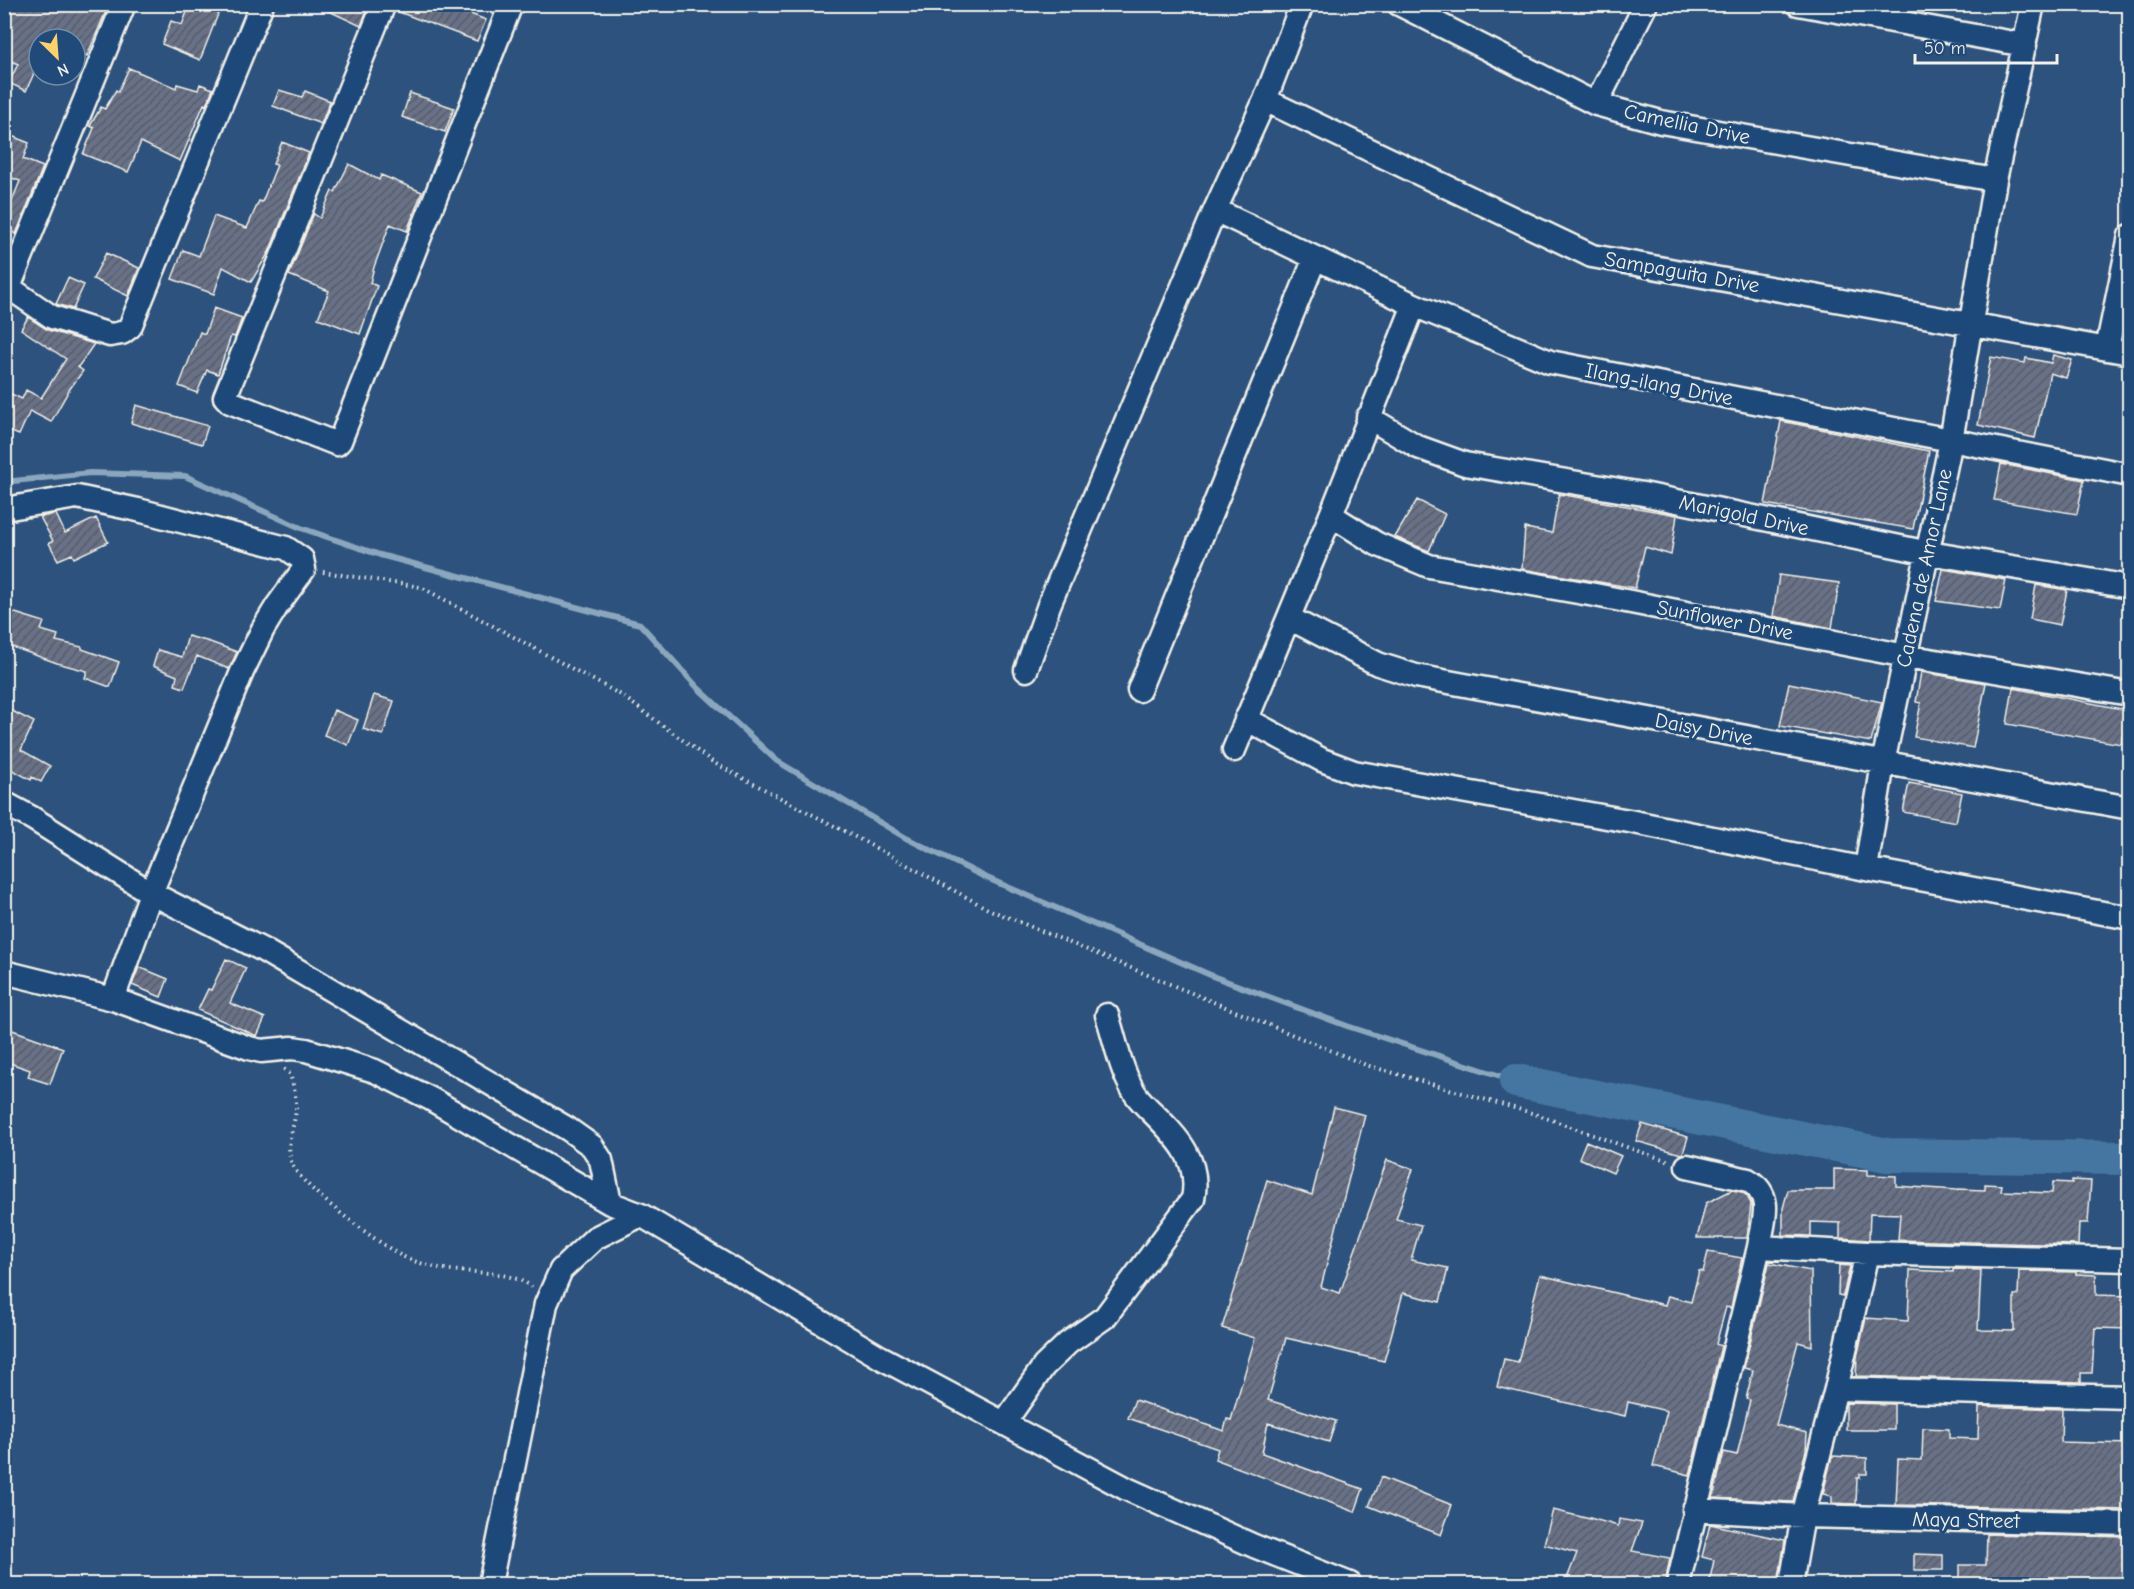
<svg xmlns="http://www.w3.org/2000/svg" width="2134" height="1589" font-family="'Comic Neue',sans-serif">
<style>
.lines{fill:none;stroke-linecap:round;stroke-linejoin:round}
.stream{stroke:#8ba7be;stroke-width:6}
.river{stroke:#4576a2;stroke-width:34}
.building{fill:url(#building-hatch);stroke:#f4f1e8;stroke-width:1.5}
.minor-casing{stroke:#f4f1e8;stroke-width:27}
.path{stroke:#f4f1e8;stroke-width:4;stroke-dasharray:1.5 4.5;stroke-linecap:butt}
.minor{stroke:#1f4a7a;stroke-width:22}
.labels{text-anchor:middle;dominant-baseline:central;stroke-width:6;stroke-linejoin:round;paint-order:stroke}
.street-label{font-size:21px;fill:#f4f1e8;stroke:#1f4a7a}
</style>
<defs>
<pattern id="building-hatch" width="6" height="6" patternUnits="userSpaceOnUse" patternTransform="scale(1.5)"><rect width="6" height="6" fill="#677187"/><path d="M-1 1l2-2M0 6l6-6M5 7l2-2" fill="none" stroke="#585c66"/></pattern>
</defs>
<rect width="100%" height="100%" fill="#2d527d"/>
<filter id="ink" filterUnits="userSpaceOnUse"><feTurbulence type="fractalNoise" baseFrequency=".0167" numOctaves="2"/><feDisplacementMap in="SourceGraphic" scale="12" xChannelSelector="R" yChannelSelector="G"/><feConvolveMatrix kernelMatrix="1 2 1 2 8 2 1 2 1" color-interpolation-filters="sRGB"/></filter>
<g filter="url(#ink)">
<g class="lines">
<!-- stream -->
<path class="stream" d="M4 482 90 473 185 476 301 528 380 555 640 624 698 688 777 761 906 838 987 878 1215 977 1347 1026 1516 1081"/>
<!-- river -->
<path class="river" d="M1516 1081 1887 1155 2130 1158"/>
</g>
<!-- building -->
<path class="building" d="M4 4H109L87 56 75 51V39H39V73L35 71 26 91 9 83 18 64 4 58Z
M190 4H222L200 60 162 44 171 21 182 25Z
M314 4H369L361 26Z
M397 4H445L486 20 477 41 396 11Z
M129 68 176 88 177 84 198 90 200 84 213 89 206 105 204 104 180 161 141 142 128 172 83 154 94 128 90 126 101 107 105 109 116 90 118 92Z
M279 90 302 97 305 91 330 101 321 124 273 106Z
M410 93 454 108 445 132 402 117Z
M9 135 29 143 23 159 43 167 16 234 4 228V209L8 211 20 181 4 175V149Z
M282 142 309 153 269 252 251 282 223 267 214 294 172 279 183 250 199 256 214 216 247 228 259 201 262 202 277 165 273 164Z
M349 164 379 180 381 175 422 192 407 231 390 224 374 267 370 283 377 286 360 334 318 318 329 291 289 275 312 218 314 214 320 218 332 191 335 192Z
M106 253 139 268 128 296 93 279Z
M68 278 84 285 73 309 56 304Z
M214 308 242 318 235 337 231 336 218 374 207 370 197 393 179 386 200 332 205 334Z
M28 317 48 330 94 344 78 367 83 371 69 390 51 422 30 411 19 435 4 429V403L9 393 22 399 26 390 41 398 66 359 21 329Z
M2053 355 2072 360 2066 378 2050 373 2035 438 1978 425 1991 357 2025 363 2026 358 2051 363Z
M136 405 208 426 202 444 131 423Z
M1781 421 1929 451 1913 529 1765 504Z
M2001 464 2084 480 2077 514 1994 500Z
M1559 494 1677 515 1671 555 1645 547 1635 588 1522 569 1525 528 1552 533Z
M1417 500 1445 514 1429 551 1395 537Z
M56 514 65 533 96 518 108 542 74 558 72 554 58 560 49 543 53 541 40 517Z
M1943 569 2006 580 2000 610 1936 601Z
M1779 575 1839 583 1832 628 1773 616Z
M2036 585 2067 590 2060 625 2030 619Z
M12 612 44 622 41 630 58 635 56 641 82 647V649L119 662 110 687 85 678 87 671 57 663 4 644V634Z
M188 636 210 642 237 652 229 669 197 656 184 688 175 685 177 676 153 666 158 650 182 657Z
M1921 672 1986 683 1973 748 1914 737 1921 703 1916 702Z
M1789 683 1882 702 1871 742 1780 726Z
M2013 688 2127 710 2121 744 2007 724Z
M374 695 394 701 383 735 363 729Z
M4 707 34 722 21 750 50 766 41 782 32 777 31 780 11 769 4 782Z
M334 710 358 720 348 745 324 735Z
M1909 783 1962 793 1956 822 1903 812Z
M226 959 246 968 230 1003 265 1018 257 1036 198 1010 208 989 211 990Z
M139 967 168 979 161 997 132 985Z
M4 1027 63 1048 50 1084 28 1077 30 1070 4 1061Z
M1334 1107 1365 1115 1321 1287 1340 1293 1387 1160 1413 1169 1396 1219 1421 1225 1411 1260 1448 1268 1440 1302 1403 1293 1384 1361 1286 1338 1268 1400 1336 1421 1329 1442 1268 1423 1262 1453 1363 1489 1355 1512 1215 1459 1218 1449 1128 1418 1135 1400 1224 1431 1227 1419 1231 1420 1255 1338 1222 1328 1267 1180 1312 1195Z
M1642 1124 1688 1137 1683 1153 1681 1154 1636 1141Z
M1586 1141 1621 1156 1613 1173 1579 1158Z
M1834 1169 1868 1170V1175L1896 1176V1186L1957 1190 1958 1189 1985 1190V1184L2002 1185 2001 1191 2052 1193 2053 1182 2072 1183V1180L2091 1181 2088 1223H2079L2078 1245 1898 1240 1900 1214 1870 1213 1869 1240 1840 1238V1223L1811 1222V1236L1783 1235V1208L1788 1190H1834Z
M1732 1190 1742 1192 1747 1196 1751 1204 1747 1238H1697L1706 1203Z
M1708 1252 1742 1258 1731 1308 1726 1307 1716 1344 1721 1346 1690 1475 1653 1466 1667 1411 1628 1402 1625 1416 1497 1387 1504 1359 1518 1362 1540 1275 1665 1305 1668 1296 1691 1302 1699 1271 1703 1272Z
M1769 1263 1811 1271 1812 1346 1798 1342 1776 1425 1807 1433 1806 1450 1793 1502 1713 1498 1724 1452 1737 1455 1750 1400 1746 1399 1753 1370 1744 1368Z
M1839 1265 1850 1266 1843 1296 1838 1295Z
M1953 1269 1981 1270 1978 1329 1982 1330 2012 1331 2014 1330V1295H2018L2019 1271 2076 1272V1274L2096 1275V1295L2130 1296V1329L2095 1328 2092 1373H2081V1382L1856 1376 1857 1357 1866 1318 1908 1321 1910 1270 1953 1272Z
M1846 1403 1894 1404V1430H1846Z
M1979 1406 2062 1409 2061 1442 2130 1444V1510L1896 1505 1898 1459 1922 1460 1923 1428 1949 1429V1438L1978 1439Z
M1832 1456 1867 1458V1474H1860V1478H1857L1856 1504 1832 1503V1496L1823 1494Z
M1381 1477 1452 1505 1441 1535 1369 1506Z
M1553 1510 1590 1519V1518L1618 1526 1619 1519 1642 1523 1632 1551 1670 1558 1665 1584H1576L1566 1581 1577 1553 1544 1544Z
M1710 1524 1785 1540 1778 1584H1709L1714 1560 1702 1557Z
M1987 1534 2130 1537V1584H2034V1578L2000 1577 1999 1584H1960V1565H1986Z
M1914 1554 1943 1555V1570H1914Z"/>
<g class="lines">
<defs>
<path id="minor" d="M384 4 225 397 230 402 337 444 340 441 511 4
M1399 4 1596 104 1661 122 1995 180
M1798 4 2025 45
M1265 100 1592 256 2130 353
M1596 104 1646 4
M1215 210 1414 305 1550 362 2130 475
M4 284 52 317 110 335 122 333 130 327 262 4
M9 287 124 4
M2107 349 2130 236
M1368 417 1418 447 1465 464 1643 494 1929 553 2130 587
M4 509 77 497 138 510 286 548 302 559 304 569 277 606 263 629 242 672 151 893 113 999
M1331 515 1377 544 1429 566 1595 595 1906 656 2130 694
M1289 618 1378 664 1416 676 2130 808
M1026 670 1049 605 1215 210 1265 100 1302 4
M1139 690 1315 258
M1246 719 1322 760 1354 772 1629 821 1866 869 2130 918
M1234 750 1331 515 1414 305
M4 803 32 818 151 893 263 950 568 1129 592 1146 601 1160 610 1203
M1866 869 1883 763 1951 441 1995 180 2033 4
M4 972 113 999 249 1048 261 1051 292 1048 306 1050 375 1071 431 1099 610 1203 641 1215 880 1357 1127 1489 1254 1546 1350 1584
M1759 1247 1867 1253 2130 1260
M1836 1389 2130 1397
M1004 1423 1044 1366 1068 1343 1105 1317 1193 1199C1201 1160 1177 1137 1151 1111 1144 1104 1138 1099 1133 1090 1120 1068 1115 1039 1107 1015
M1694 1510 1803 1516 2130 1524
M490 1584 546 1304 561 1270 595 1238 641 1215
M1678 1584 1759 1247C1763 1221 1775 1196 1748 1180L1687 1166
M1791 1584 1803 1516 1836 1389 1867 1253"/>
</defs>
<!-- minor casing -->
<use href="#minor" class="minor-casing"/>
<!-- path -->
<path class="path" d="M323 572 421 587 621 695 714 763 863 841 988 909 1366 1065 1535 1114 1646 1154 1670 1161
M284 1069 290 1074C293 1084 296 1095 296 1106 296 1126 284 1142 292 1164 302 1188 376 1241 400 1255 411 1261 427 1265 439 1268 470 1275 506 1268 532 1287"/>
<!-- minor -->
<use href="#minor" class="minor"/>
</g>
</g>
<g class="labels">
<!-- street labels -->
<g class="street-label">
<text transform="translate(1687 124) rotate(12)">Camellia Drive</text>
<text transform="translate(1682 272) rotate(10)">Sampaguita Drive</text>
<text transform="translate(1659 384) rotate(11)">Ilang-ilang Drive</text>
<text transform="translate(1744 515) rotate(12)">Marigold Drive</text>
<text transform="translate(1924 568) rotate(-78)">Cadena de Amor Lane</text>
<text transform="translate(1725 620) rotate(11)">Sunflower Drive</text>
<text transform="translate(1704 729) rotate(11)">Daisy Drive</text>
<text transform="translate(1966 1520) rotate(1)">Maya Street</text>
</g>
</g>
<!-- margin -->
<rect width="2134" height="1589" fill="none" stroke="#1f4a7a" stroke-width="24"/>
<rect x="12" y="12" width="2110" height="1565" fill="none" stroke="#f4f1e8" stroke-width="2" filter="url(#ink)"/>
<!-- north arrow -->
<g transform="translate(57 57) rotate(155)"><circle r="28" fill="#1f4a7a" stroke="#748da6" stroke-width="1.5"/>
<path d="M0-4.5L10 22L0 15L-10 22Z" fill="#ffd166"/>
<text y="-9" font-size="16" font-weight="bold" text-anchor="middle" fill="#f4f1e8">N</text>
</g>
<!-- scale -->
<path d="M1915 54v9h142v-9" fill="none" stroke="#f4f1e8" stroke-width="3"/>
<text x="1924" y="54" font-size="18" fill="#f4f1e8" stroke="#1f4a7a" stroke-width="4.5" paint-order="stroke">50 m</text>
</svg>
